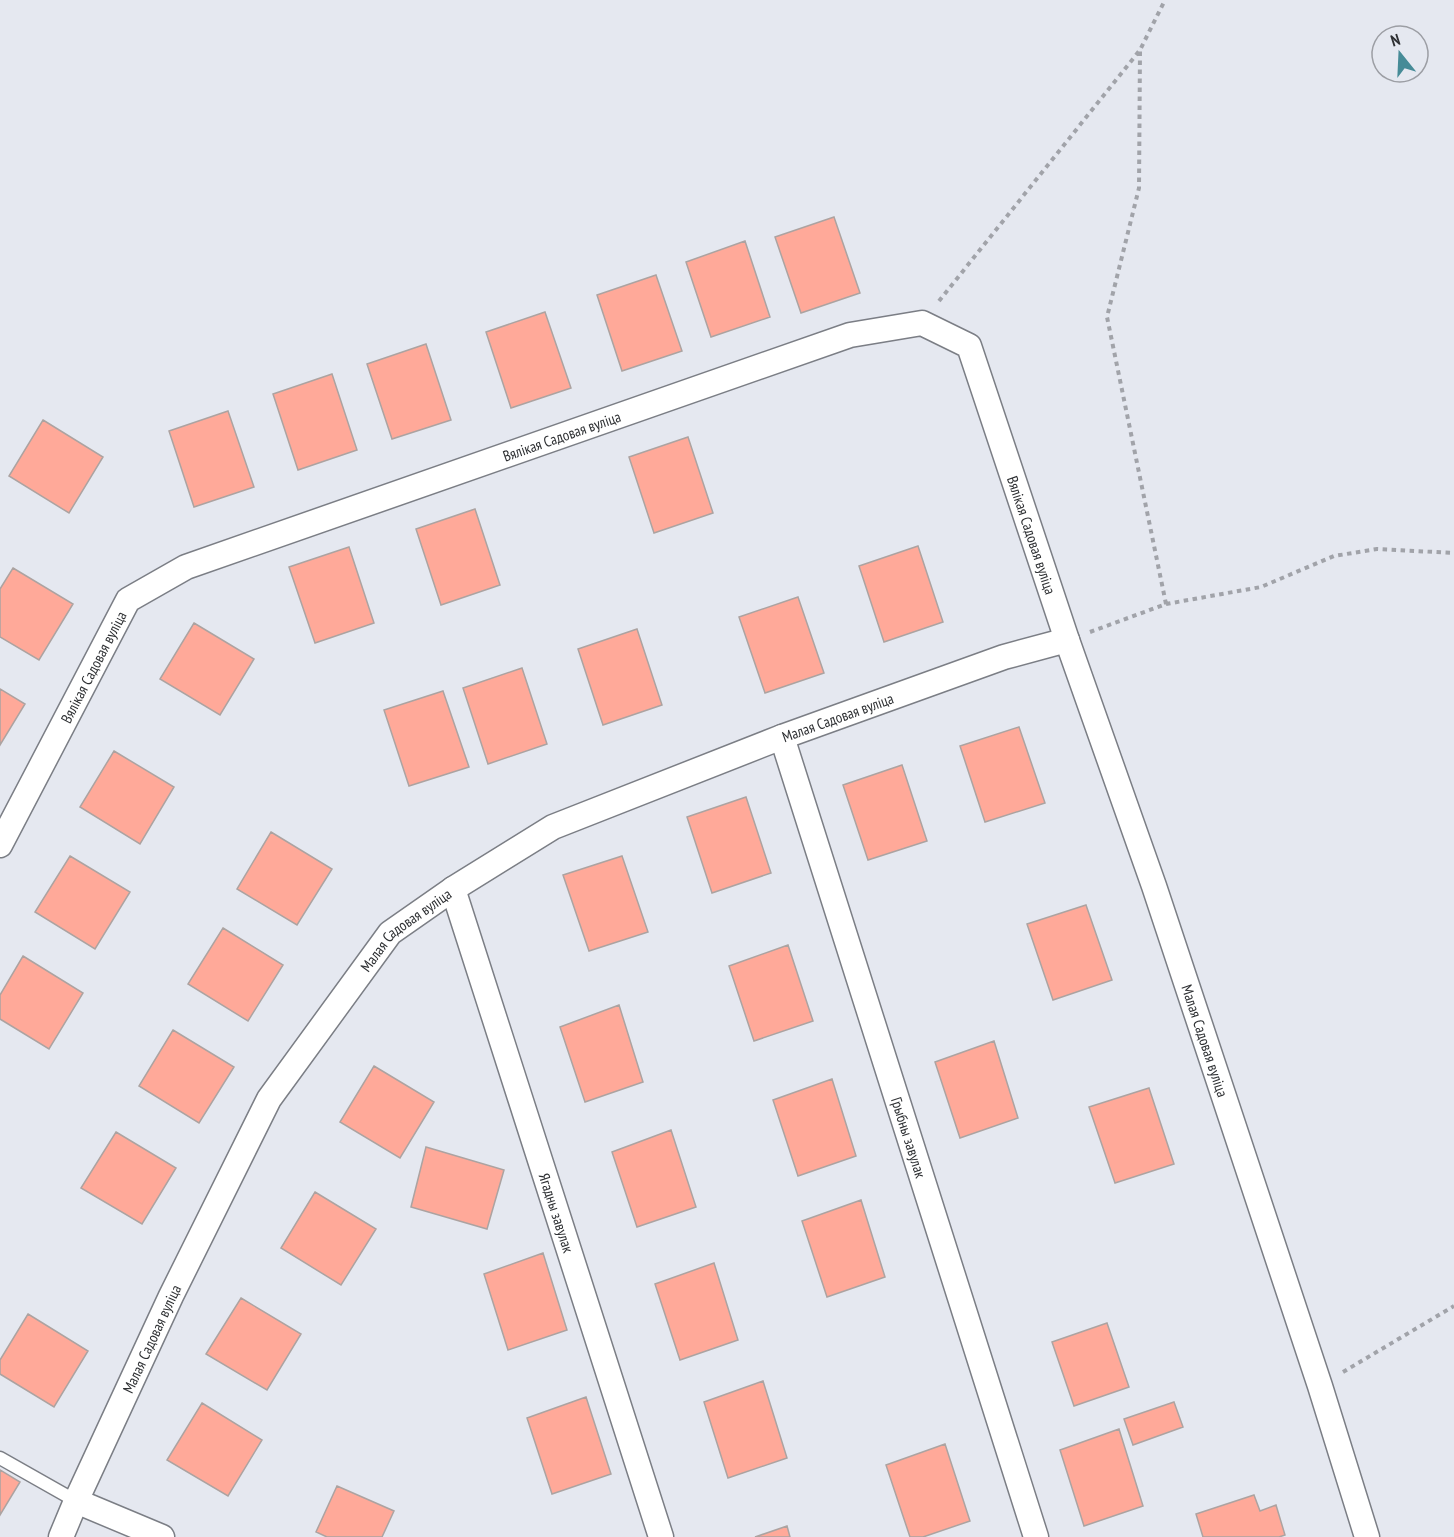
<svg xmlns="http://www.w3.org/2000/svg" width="1454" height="1537" font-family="'PT Sans Narrow',sans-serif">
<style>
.building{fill:#ffa999;stroke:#aca3a1;stroke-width:1.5}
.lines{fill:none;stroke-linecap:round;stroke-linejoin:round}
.service-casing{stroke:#7b7e85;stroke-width:15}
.minor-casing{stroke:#7b7e85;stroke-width:27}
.path{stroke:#a1a3a9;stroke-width:4;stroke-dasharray:4.5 4.5;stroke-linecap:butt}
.service{stroke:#fff;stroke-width:12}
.minor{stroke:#fff;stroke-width:24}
.labels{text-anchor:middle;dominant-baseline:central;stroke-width:4.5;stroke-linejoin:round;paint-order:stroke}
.street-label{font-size:15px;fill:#2e3033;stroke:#e5e8f0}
</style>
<rect width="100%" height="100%" fill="#e5e8f0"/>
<!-- building -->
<path class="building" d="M834 217 860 293 801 313 775 237Z
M745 241 770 317 711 337 686 262Z
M656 275 682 351 622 371 597 295Z
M545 312 571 388 511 408 486 332Z
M426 344 451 420 392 439 367 364Z
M332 374 357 450 298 470 273 394Z
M228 411 254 487 194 507 169 431Z
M43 420 103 457 69 513 9 476Z
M688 437 713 513 654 533 629 457Z
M475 509 500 585 441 605 416 529Z
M918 546 943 622 884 642 859 566Z
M349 547 374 623 315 643 289 567Z
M13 568 73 604 39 660 0 637V589Z
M798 597 824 673 765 693 739 617Z
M194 623 254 659 220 715 160 679Z
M637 629 662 705 603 725 578 649Z
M522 668 547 744 488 764 463 688Z
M0 689 25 704 0 745Z
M443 691 469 767 409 786 384 710Z
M1019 727 1045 803 985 822 960 746Z
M114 751 174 787 140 844 80 807Z
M902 765 927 841 868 860 843 785Z
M746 797 771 873 712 893 687 817Z
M271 832 332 869 297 925 237 889Z
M70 856 130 892 95 949 35 912Z
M622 856 648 932 589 951 563 875Z
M1086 905 1112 980 1053 1000 1027 924Z
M223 928 283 965 248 1021 188 984Z
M788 945 813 1021 754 1041 729 966Z
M23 956 83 993 49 1049 0 1019V995Z
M619 1005 643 1082 585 1102 560 1027Z
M173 1030 234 1067 199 1123 139 1086Z
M994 1041 1018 1118 960 1138 935 1062Z
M374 1066 434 1102 400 1158 340 1122Z
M832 1079 856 1156 798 1176 773 1100Z
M1149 1088 1174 1164 1115 1183 1089 1107Z
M671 1130 696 1207 637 1227 612 1152Z
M116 1132 176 1168 142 1224 81 1188Z
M426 1147 504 1170 487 1229 411 1207Z
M315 1192 376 1229 341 1285 281 1248Z
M861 1200 885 1277 827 1297 802 1221Z
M543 1253 567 1330 508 1350 484 1274Z
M714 1263 738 1340 680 1360 655 1284Z
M241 1298 301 1334 267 1390 206 1354Z
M28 1314 88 1351 54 1407 0 1374V1360Z
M1107 1323 1129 1387 1074 1406 1052 1342Z
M763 1381 787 1458 728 1478 704 1402Z
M586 1397 611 1474 552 1494 527 1418Z
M1174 1402 1183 1427 1133 1445 1124 1419Z
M202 1403 262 1440 228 1496 167 1460Z
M1119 1429 1143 1506 1084 1526 1060 1450Z
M945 1444 970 1521 923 1537H910L886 1465Z
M0 1470 20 1482 0 1515Z
M337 1486 394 1511 382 1537H327L316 1532Z
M1254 1495 1260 1511 1276 1505 1285 1535 1279 1537H1203L1196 1514Z
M787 1526 790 1537H755Z"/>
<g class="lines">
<defs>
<path id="service" d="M0 1458 76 1501"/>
<g id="minor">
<path id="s1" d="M782 737 1036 1537"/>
<path id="s2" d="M0 845 128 600 186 567 850 335 922 323 969 346 1067 640"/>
<path id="s3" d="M453 889 661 1537"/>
<path d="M76 1501 162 1537"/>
<path id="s4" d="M61 1537 76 1501 171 1296 269 1099 390 933 453 889 553 827 782 737 1004 657 1067 640 1154 886 1320 1386 1367 1537"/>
</g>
</defs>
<!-- service casing -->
<use href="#service" class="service-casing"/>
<!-- minor casing -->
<use href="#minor" class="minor-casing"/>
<!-- path -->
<path class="path" d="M939 301 1140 50 1165 0
M1166 604 1261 587 1334 556 1377 549 1454 553
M1090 632 1166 604 1107 317 1139 188 1140 50
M1343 1372 1454 1306"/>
<!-- service -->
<use href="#service" class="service"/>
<!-- minor -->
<use href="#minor" class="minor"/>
</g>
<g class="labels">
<!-- street labels -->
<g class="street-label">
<text stroke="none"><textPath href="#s2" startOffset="741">Вялікая Садовая вуліца</textPath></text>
<text stroke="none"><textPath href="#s2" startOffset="1371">Вялікая Садовая вуліца</textPath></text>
<text stroke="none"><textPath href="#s2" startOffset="201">Вялікая Садовая вуліца</textPath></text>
<text stroke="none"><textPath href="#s4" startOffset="1190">Малая Садовая вуліца</textPath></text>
<text stroke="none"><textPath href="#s4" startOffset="704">Малая Садовая вуліца</textPath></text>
<text stroke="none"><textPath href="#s4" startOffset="1856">Малая Садовая вуліца</textPath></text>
<text stroke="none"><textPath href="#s1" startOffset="420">Грыбны завулак</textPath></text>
<text stroke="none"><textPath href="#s3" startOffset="340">Ягадны завулак</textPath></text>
<text stroke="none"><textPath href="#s4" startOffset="218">Малая Садовая вуліца</textPath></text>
</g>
</g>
<!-- north arrow -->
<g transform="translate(1400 54) rotate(342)"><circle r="28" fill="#e5e8f0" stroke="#9c9ea4" stroke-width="1.5"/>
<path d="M0-4.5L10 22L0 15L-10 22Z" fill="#468b97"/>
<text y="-9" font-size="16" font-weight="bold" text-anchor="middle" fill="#2e3033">N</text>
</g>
</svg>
